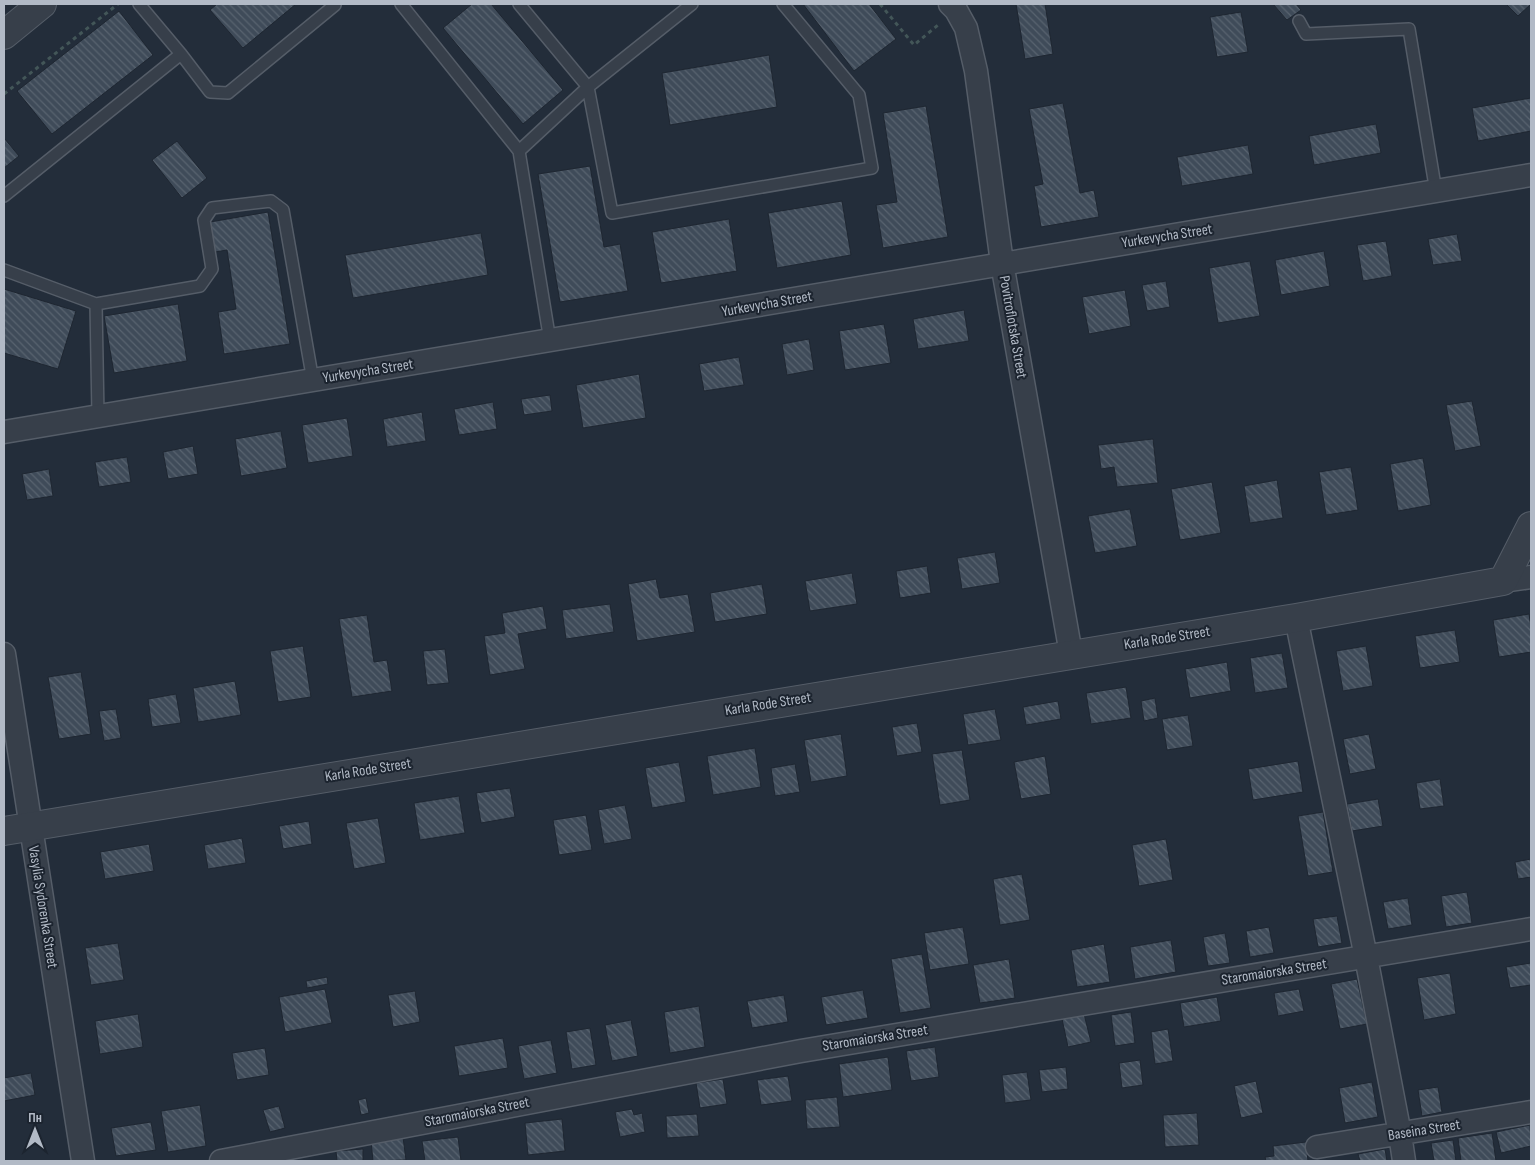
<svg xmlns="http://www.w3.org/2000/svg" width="1535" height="1165" font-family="'Sofia Sans Condensed',sans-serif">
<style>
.building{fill:url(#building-back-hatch);stroke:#1e2631}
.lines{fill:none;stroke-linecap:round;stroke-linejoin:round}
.service-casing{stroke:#555d68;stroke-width:14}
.minor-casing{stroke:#555d68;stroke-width:25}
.tertiary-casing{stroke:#555d68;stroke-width:30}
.path{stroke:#435658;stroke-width:3;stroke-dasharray:4 4;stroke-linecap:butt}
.service{stroke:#373f4a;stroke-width:11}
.minor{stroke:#373f4a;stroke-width:22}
.tertiary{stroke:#373f4a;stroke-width:28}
.labels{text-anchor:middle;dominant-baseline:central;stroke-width:4;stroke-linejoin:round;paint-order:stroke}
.street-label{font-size:15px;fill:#b2bac6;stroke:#1c242f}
</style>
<defs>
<pattern id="building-back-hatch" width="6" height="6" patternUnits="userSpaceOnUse" patternTransform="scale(1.25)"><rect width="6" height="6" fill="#3f4b59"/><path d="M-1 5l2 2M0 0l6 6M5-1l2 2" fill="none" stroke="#58636f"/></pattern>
</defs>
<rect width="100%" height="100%" fill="#232d3a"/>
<!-- building -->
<path class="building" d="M217 4H296L243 48 210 10Z
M472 4H491L563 90 523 124 443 28Z
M803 4H869L896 39 854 71Z
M1016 4H1045L1053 54 1025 59Z
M1273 4H1296L1301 10 1287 20Z
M1506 4H1531L1518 16Z
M119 11 153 55 52 134 17 91Z
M1241 12 1248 52 1217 57 1210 17Z
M769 55 777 107 670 125 662 73Z
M1531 98V131L1478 141 1472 108Z
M1063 103 1080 193 1094 190 1099 217 1041 227 1034 186 1043 184 1029 109Z
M926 106 948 237 883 248 876 205 897 202 883 113Z
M1376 124 1381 153 1314 165 1309 136Z
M4 138 19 156 4 168Z
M177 141 207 178 182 198 152 160Z
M1248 145 1253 174 1182 186 1177 157Z
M590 166 604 247 620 244 628 291 560 302 538 174Z
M842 201 851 255 777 268 768 213Z
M268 212 290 344 224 354 218 312 236 309 227 250 215 252 210 222Z
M729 219 737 271 661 283 652 232Z
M481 233 488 275 353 298 345 255Z
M1457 234 1462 261 1433 265 1428 239Z
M1386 241 1392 276 1363 281 1357 245Z
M1324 251 1330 286 1281 295 1275 260Z
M1250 261 1260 316 1218 323 1209 268Z
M1166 281 1170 307 1147 311 1142 285Z
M4 289 76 311 58 369 4 353Z
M1125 290 1131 326 1089 334 1082 297Z
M178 304 187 361 114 373 104 316Z
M964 310 969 341 918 349 913 319Z
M884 324 891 363 845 370 839 331Z
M809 339 814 370 787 375 782 344Z
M739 357 744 385 704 391 699 364Z
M639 374 646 418 583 428 576 385Z
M550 395 552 411 524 415 521 399Z
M1472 401 1481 446 1455 451 1446 405Z
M493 402 497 429 459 435 454 409Z
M422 412 426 441 387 447 383 419Z
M347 418 353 456 308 463 302 425Z
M281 431 287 468 241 476 235 439Z
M1153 439 1158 483 1117 487 1114 467 1101 469 1098 445Z
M193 446 198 474 168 479 163 452Z
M127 457 131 482 99 487 95 462Z
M1423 458 1431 505 1398 511 1390 464Z
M1351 467 1358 510 1326 515 1319 472Z
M49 469 53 496 27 500 22 474Z
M1277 480 1283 518 1250 523 1244 486Z
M1212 482 1221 533 1180 540 1171 489Z
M1130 509 1137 546 1095 553 1088 516Z
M995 552 1000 583 962 589 957 558Z
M927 566 931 593 900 598 896 571Z
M852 573 857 604 810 611 805 581Z
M656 579 660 598 688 594 695 632 637 641 628 584Z
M762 584 767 614 715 622 710 593Z
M610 604 614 632 566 639 562 610Z
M543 606 547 629 518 634 525 669 490 675 484 636 505 633 502 613Z
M1529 614 1531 628V652L1499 657 1493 620Z
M367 615 374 662 387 660 392 691 352 697 339 619Z
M1455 630 1460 662 1420 668 1415 636Z
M303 646 311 697 278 702 270 651Z
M1366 646 1373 686 1343 691 1336 651Z
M445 649 449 683 427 685 423 651Z
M1282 653 1288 688 1255 693 1250 658Z
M1227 662 1231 691 1190 698 1185 669Z
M81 672 91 734 59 739 48 677Z
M235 681 241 715 198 722 193 688Z
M1126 687 1131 718 1091 724 1086 693Z
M176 694 181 723 152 727 148 699Z
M1155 698 1158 718 1144 721 1141 701Z
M1058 701 1061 719 1026 725 1023 707Z
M116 709 121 738 104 741 99 711Z
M995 709 1001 740 968 745 963 714Z
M1188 715 1193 746 1167 750 1162 719Z
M917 723 922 752 897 756 892 727Z
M841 734 847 776 811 782 804 740Z
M1369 734 1376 769 1350 774 1343 739Z
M755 748 761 787 713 795 707 756Z
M962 750 970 800 940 805 932 754Z
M1045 756 1051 794 1021 799 1014 762Z
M1298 761 1303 792 1253 800 1248 769Z
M679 762 686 802 652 808 645 768Z
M795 764 800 792 775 796 771 768Z
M1440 779 1444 806 1420 809 1416 783Z
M510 788 515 817 481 823 476 793Z
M459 796 465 833 420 840 414 803Z
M1378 799 1383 826 1352 831 1347 804Z
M625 805 632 839 604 844 598 810Z
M1323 812 1333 872 1308 876 1298 816Z
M586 815 592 850 559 855 553 820Z
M378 818 386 863 354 869 346 823Z
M309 821 312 844 283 849 279 826Z
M242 838 246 863 208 869 204 845Z
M1166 839 1173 880 1139 886 1132 845Z
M149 844 154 871 105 879 100 852Z
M1531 859V877L1518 879 1515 862Z
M1022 874 1030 920 1000 925 993 879Z
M1467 892 1472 923 1446 927 1441 896Z
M1408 898 1412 925 1388 929 1383 902Z
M1337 916 1342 943 1318 947 1313 919Z
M963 927 969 964 930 970 924 933Z
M1269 927 1274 953 1250 957 1246 931Z
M1225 933 1230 963 1208 966 1203 937Z
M1171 940 1176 972 1135 979 1130 947Z
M118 943 124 980 91 985 85 948Z
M1104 944 1110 982 1077 987 1071 950Z
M922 954 931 1008 900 1013 891 959Z
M1009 959 1015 998 980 1003 973 965Z
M1531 963V985L1510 988 1506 967Z
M1450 973 1456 1014 1424 1020 1417 978Z
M327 977 328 984 307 988 306 981Z
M1357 979 1367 1024 1340 1029 1331 984Z
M325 989 332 1023 285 1032 279 997Z
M1299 989 1304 1011 1278 1016 1274 993Z
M863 990 868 1018 826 1025 821 997Z
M415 991 420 1022 393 1027 388 995Z
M784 995 788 1022 752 1028 747 1001Z
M1217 997 1221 1021 1184 1027 1180 1003Z
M699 1006 705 1047 670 1053 664 1012Z
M1131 1012 1135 1043 1115 1046 1111 1015Z
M138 1014 143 1047 100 1054 95 1021Z
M1084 1014 1091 1042 1068 1047 1062 1019Z
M631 1020 638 1056 612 1061 605 1025Z
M590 1028 596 1065 572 1069 566 1032Z
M1168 1029 1173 1061 1155 1064 1151 1032Z
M503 1038 508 1068 459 1076 454 1046Z
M551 1040 557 1073 524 1079 518 1046Z
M935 1047 939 1077 911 1081 906 1051Z
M265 1048 269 1075 237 1080 232 1053Z
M888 1057 892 1090 843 1097 839 1064Z
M1140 1060 1143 1085 1122 1088 1119 1063Z
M1066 1067 1068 1089 1042 1092 1039 1070Z
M1027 1072 1031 1100 1005 1103 1002 1075Z
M31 1073 35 1095 4 1101V1078Z
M788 1076 792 1101 761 1105 757 1080Z
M723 1079 727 1104 700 1108 696 1083Z
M1256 1081 1263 1113 1241 1118 1234 1086Z
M1372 1082 1378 1117 1345 1123 1339 1088Z
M1438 1087 1442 1112 1422 1116 1418 1090Z
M837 1097 840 1127 807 1129 805 1100Z
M366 1098 369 1113 361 1115 358 1100Z
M200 1105 206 1146 168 1152 161 1111Z
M279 1106 285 1128 270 1132 263 1110Z
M632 1109 634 1115 642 1113 645 1132 620 1137 615 1112Z
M1197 1113 1199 1145 1165 1147 1163 1115Z
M697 1114 699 1136 667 1138 666 1116Z
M562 1119 565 1151 528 1155 525 1123Z
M151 1122 156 1150 116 1156 111 1128Z
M1530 1125 1531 1146 1501 1153 1496 1132Z
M1492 1133 1496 1161H1461L1458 1138Z
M403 1137 406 1160 373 1161 371 1141Z
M458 1137 461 1161H425L422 1141Z
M1453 1140 1456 1161H1434L1431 1143Z
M1306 1142 1308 1161H1266L1265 1157 1274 1156 1273 1146Z
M363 1149V1161H337L336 1151Z
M1385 1149 1387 1161H1360L1358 1154Z"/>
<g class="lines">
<defs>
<path id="service" d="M401 4 519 151 550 341
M519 4 588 87 612 213 872 168 859 95 783 4
M1299 21 1306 34 1409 29 1436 192
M181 54 210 92 228 93 335 5
M519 151 588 87 692 4
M4 196 181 54 139 4
M4 270 96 304 200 286 212 269 204 220 212 208 271 201 283 210 313 381
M96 304 98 416"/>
<path id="minor" d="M950 4 956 10 966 28 976 71 1002 263 1071 654
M4 432 1531 175
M1503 581 1531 577
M1296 618 1366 957 1400 1134 1404 1161
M4 654 83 1161
M1317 1147 1531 1112
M221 1161 801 1051 1531 929"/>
<path id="tertiary" d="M4 35 42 4
M4 831 1296 618 1503 581 1531 526"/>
</defs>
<!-- service casing -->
<use href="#service" class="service-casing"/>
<!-- minor casing -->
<use href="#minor" class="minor-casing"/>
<!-- tertiary casing -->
<use href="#tertiary" class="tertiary-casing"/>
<!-- path -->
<path class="path" d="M880 4 914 45 938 25
M4 94 118 4"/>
<!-- service -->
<use href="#service" class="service"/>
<!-- minor -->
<use href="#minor" class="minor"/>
<!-- tertiary -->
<use href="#tertiary" class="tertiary"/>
</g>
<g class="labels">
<!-- street labels -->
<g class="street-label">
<text transform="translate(1167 236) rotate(-9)">Yurkevycha Street</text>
<text transform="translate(767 304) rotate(-10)">Yurkevycha Street</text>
<text transform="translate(1013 327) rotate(80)">Povitroflotska Street</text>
<text transform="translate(368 371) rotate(-9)">Yurkevycha Street</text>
<text transform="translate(1167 638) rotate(-9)">Karla Rode Street</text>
<text transform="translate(768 704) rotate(-9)">Karla Rode Street</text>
<text transform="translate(368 770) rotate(-9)">Karla Rode Street</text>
<text transform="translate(43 907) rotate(81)">Vasylia Sydorenka Street</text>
<text transform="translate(1274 972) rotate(-9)">Staromaiorska Street</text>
<text transform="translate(875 1038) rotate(-9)">Staromaiorska Street</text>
<text transform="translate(477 1112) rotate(-11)">Staromaiorska Street</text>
<text transform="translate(1424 1130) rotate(-9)">Baseina Street</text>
</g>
</g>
<!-- border -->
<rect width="1535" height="1165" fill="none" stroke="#b2bac6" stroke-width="10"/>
<!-- north arrow -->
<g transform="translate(35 1130)" stroke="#1c242f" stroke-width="4" paint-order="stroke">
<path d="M0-4L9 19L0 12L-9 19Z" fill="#b2bac6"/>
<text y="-8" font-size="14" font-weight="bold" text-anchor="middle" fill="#b2bac6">Пн</text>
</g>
</svg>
